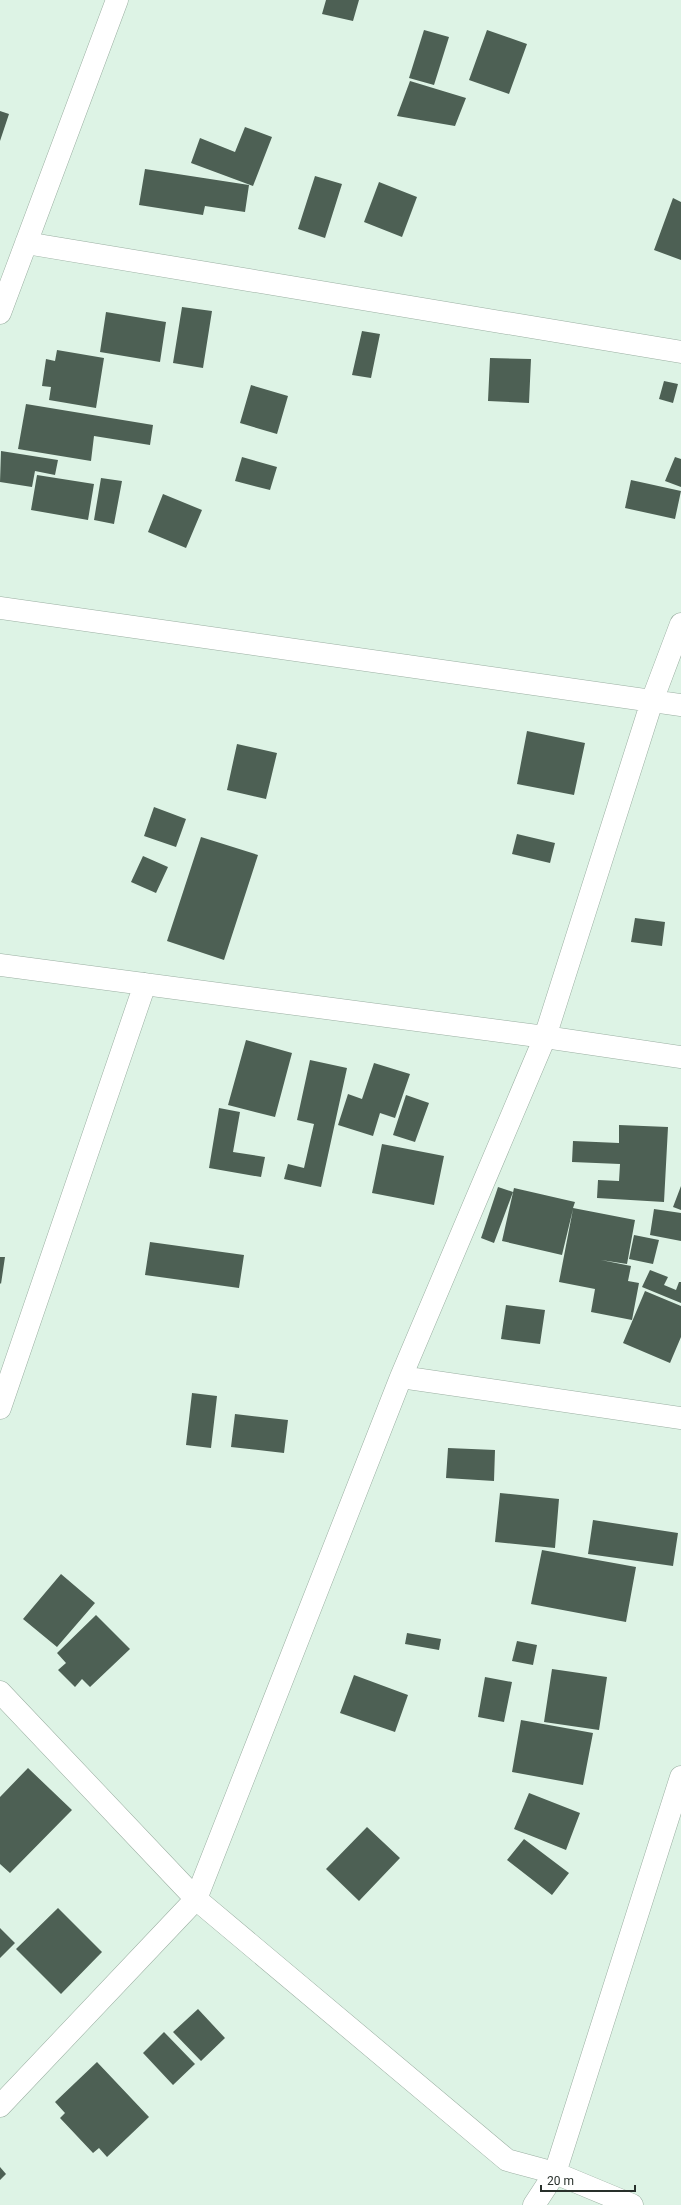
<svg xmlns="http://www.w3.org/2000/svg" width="681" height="2205" font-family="Roboto,sans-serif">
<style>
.building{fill:#4d6054}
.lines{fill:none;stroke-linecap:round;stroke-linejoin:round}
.minor-casing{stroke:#9bafa2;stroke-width:23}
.minor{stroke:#fff;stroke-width:22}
</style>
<rect width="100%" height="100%" fill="#ddf3e5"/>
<!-- building -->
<path class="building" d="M326 0H359L353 21 322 14Z
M424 30 449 37 434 85 409 78Z
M487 30 527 44 509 94 469 80Z
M410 81 466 98 455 126 397 116Z
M0 111 9 114 0 141Z
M245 127 272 137 253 186 191 163 200 138 235 152Z
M145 169 249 185 245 212 205 206 203 215 139 205Z
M315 176 342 184 325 238 298 229Z
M379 182 417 197 402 237 364 222Z
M673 198 681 202V260L654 250Z
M182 307 212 311 203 368 173 363Z
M106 312 166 322 160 362 100 352Z
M362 331 380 334 371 378 352 375Z
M57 350 104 358 96 408 49 400 51 387 42 386 46 359 55 361Z
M490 358 531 359 529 403 488 401Z
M664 381 678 384 673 403 659 399Z
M251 385 288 396 277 434 240 423Z
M26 404 153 425 150 445 94 436 91 461 18 449Z
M1 451 58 460 55 475 35 471 32 487 0 482Z
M242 457 277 467 270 490 235 481Z
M675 457 681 459V487L665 481Z
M37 475 94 484 88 520 31 510Z
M101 478 122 481 114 524 94 520Z
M631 480 681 491 675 519 625 508Z
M163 494 202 510 186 548 148 532Z
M527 731 585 743 574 795 517 784Z
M237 744 277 753 266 799 227 790Z
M154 807 186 819 176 847 144 836Z
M517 834 555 843 550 863 512 854Z
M201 837 258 855 224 960 167 941Z
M143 856 168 867 156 893 131 882Z
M635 918 665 922 662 946 631 942Z
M246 1040 292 1053 275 1117 228 1105Z
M310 1060 347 1068 321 1187 284 1179 288 1164 304 1168 314 1124 297 1120Z
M374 1063 410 1074 395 1118 380 1113 373 1136 338 1125 348 1094 362 1099Z
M406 1095 429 1103 415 1142 393 1135Z
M219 1108 240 1112 233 1152 265 1157 261 1177 209 1168Z
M619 1125 668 1127 664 1202 597 1198 598 1180 619 1181 620 1164 572 1162 573 1141 619 1143Z
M382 1144 444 1156 434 1205 372 1193Z
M681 1186V1210L673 1207Z
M498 1187 513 1192 494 1243 481 1238Z
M514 1188 575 1202 573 1208 635 1220 627 1264 601 1260 631 1266 628 1281 639 1283 632 1320 591 1312 595 1289 559 1282 573 1209 562 1255 502 1241Z
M654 1209 681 1213V1241L650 1235Z
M634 1235 659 1240 653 1264 629 1259Z
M150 1242 244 1255 239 1288 145 1275Z
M0 1257H5L1 1284 0 1283Z
M650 1270 668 1277 664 1285 676 1290 679 1282H681V1303L642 1287Z
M645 1291 681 1306V1337L670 1363 623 1343Z
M506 1305 545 1310 540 1344 501 1339Z
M192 1393 217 1396 211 1448 186 1445Z
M235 1414 288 1420 284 1453 231 1447Z
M448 1448 495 1450 494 1481 446 1478Z
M500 1493 559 1499 555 1548 495 1542Z
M593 1520 678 1533 673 1566 588 1554Z
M542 1550 636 1567 626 1622 531 1604Z
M61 1574 95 1603 57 1647 23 1619Z
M96 1615 130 1649 90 1687 82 1679 75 1687 58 1670 66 1663 57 1653Z
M407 1633 441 1639 439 1650 405 1644Z
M517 1641 537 1645 533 1665 512 1661Z
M552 1669 607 1677 599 1730 544 1722Z
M354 1675 408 1695 395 1732 340 1713Z
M485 1677 512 1682 504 1722 478 1717Z
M521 1720 593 1733 583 1785 512 1772Z
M28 1768 72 1810 10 1873 0 1864V1797Z
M529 1793 580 1813 566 1850 514 1829Z
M367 1827 400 1858 359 1901 326 1869Z
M524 1839 569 1873 552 1895 507 1860Z
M58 1908 102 1952 61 1994 16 1949Z
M0 1928 15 1943 0 1958Z
M198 2009 225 2038 201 2061 173 2032Z
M164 2032 195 2064 173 2085 143 2053Z
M97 2062 149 2117 107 2157 99 2148 93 2153 60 2118 65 2113 55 2102Z
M0 2167 6 2174 0 2180Z"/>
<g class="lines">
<defs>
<path id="minor" d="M26 243 681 352
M0 313 117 0
M0 608 681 705
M0 965 545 1037 681 1057
M401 1377 681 1418
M0 1408 145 984
M0 1692 196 1899 507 2160 555 2173 632 2205
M0 2106 196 1899 401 1377 545 1037 652 701 681 624
M534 2205 555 2173 681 1777"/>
</defs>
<!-- minor casing -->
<use href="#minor" class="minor-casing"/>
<!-- minor -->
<use href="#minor" class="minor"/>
</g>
<!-- scale -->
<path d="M541 2185v6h94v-6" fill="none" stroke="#28302b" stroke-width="2"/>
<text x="547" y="2185" font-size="12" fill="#28302b" stroke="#ffffff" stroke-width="3" paint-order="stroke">20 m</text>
</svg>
